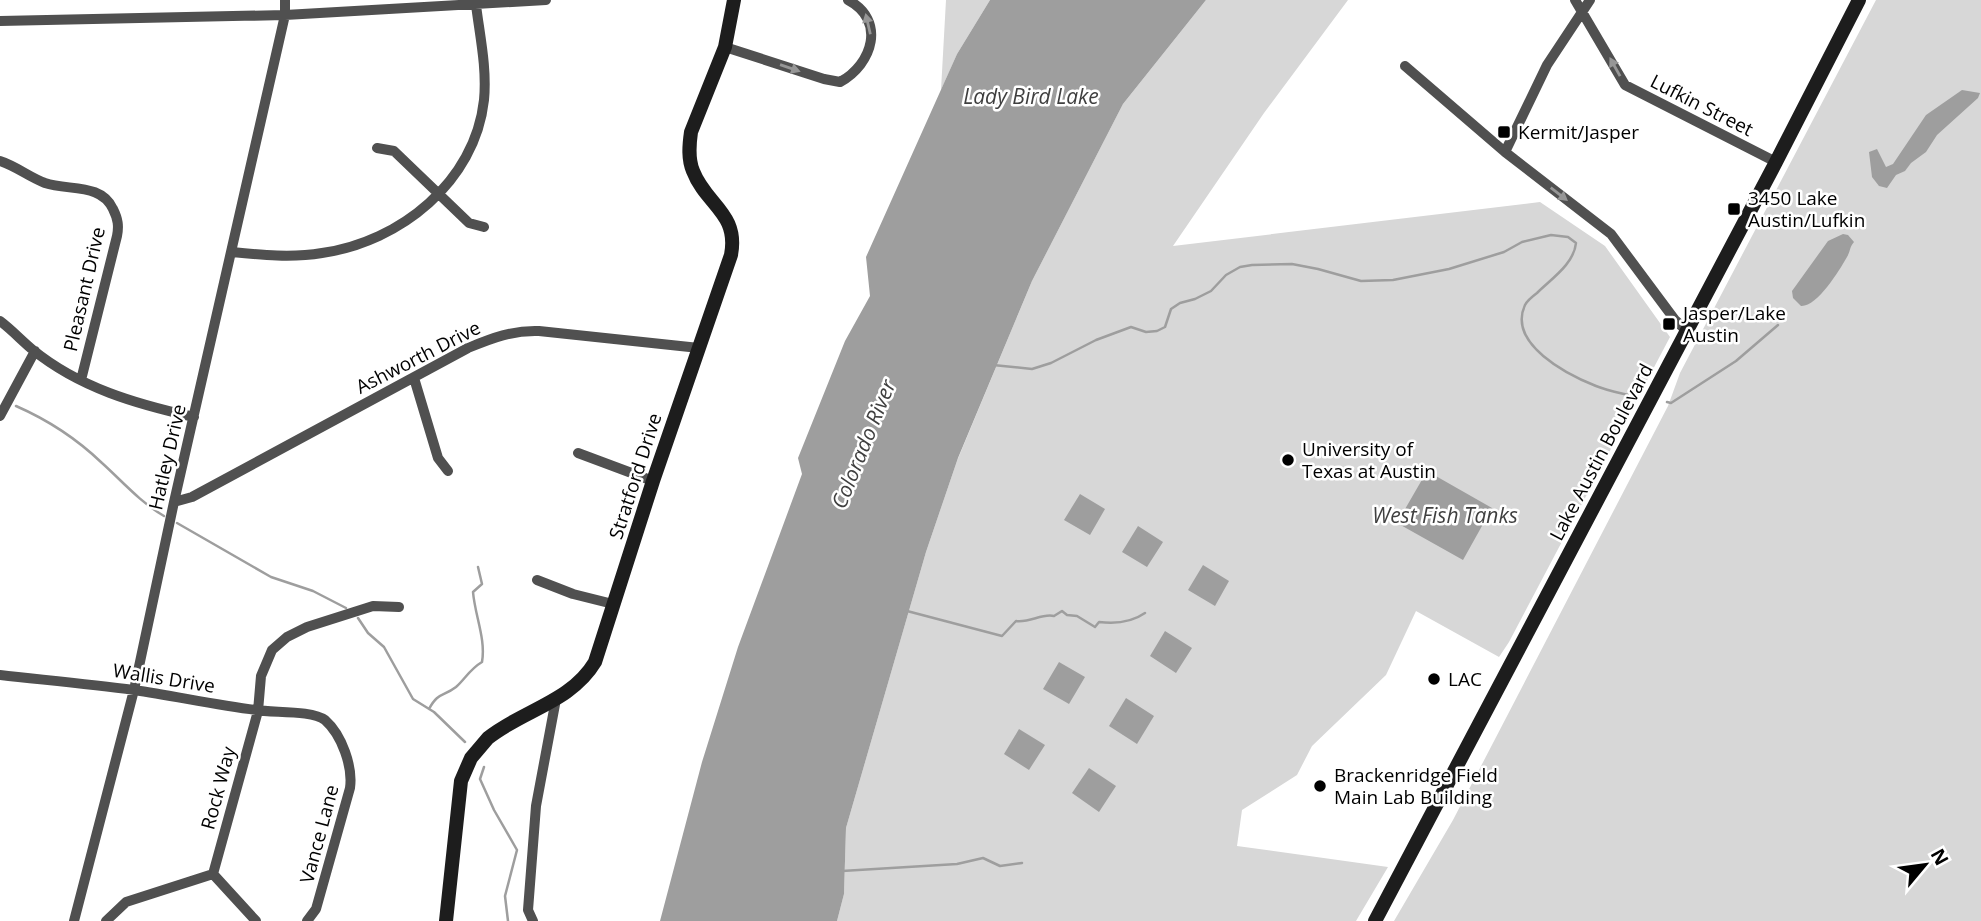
<svg xmlns="http://www.w3.org/2000/svg" width="1981" height="921" font-family="'Open Sans',sans-serif">
<style>
.green{fill:#d7d7d7}
.water{fill:#9e9e9e}
.lines{fill:none;stroke-linecap:round;stroke-linejoin:round}
.stream{stroke:#9e9e9e;stroke-width:2.5}
.street{stroke:#505050;stroke-width:10}
.secondary{stroke:#1d1d1d;stroke-width:14}
.oneway{fill:#969696}
.poi-dot{fill:#000;stroke:#fff;stroke-width:2.5}
.labels{text-anchor:middle;dominant-baseline:central;stroke-width:5;stroke-linejoin:round;paint-order:stroke}
.street-label{font-size:19px;fill:#000;stroke:#fff}
.poi-label{font-size:19px;fill:#000;stroke:#fff;text-anchor:start}
.water-label{font-size:21px;font-style:italic;fill:#3f3f3f;stroke:#fff}
</style>
<rect width="100%" height="100%" fill="#fff"/>
<!-- green -->
<path class="green" d="M946 0H990L957 54 941 90Z
M1206 0H1348L1264 113 1173 246 1540 202 1605 246 1670 337 1509 642 1499 657 1416 611 1386 675 1312 746 1297 775 1242 810 1237 846 1388 867 1356 921H837L844 894 846 828 926 552 957 461 1032 281 1123 104Z
M1876 0H1981V921H1394L1453 820 1668 406 1680 373Z"/>
<!-- water -->
<path class="water" d="M990 0H1206L1123 104 1032 281 958 458 926 552 846 828 844 894 837 921H660L702 762 738 647 802 474 798 458 845 341 870 296 866 257 957 54Z
M1962 90 1980 93 1978 98 1937 135 1926 152 1911 163 1905 171 1896 175 1887 188 1879 186 1872 177 1869 152 1877 149 1886 167 1893 164 1926 115Z
M1843 234 1848 235 1854 242C1849 248 1851 250 1847 257 1839 271 1817 307 1801 306L1793 298 1792 291 1828 241Z
M1427 471 1492 508 1463 560 1397 523Z
M1080 494 1105 509 1090 535 1064 520Z
M1138 526 1163 542 1147 567 1122 552Z
M1203 565 1229 581 1215 606 1188 590Z
M1165 631 1192 648 1176 673 1150 656Z
M1059 662 1085 677 1069 704 1043 689Z
M1126 698 1154 716 1137 744 1109 726Z
M1019 729 1045 745 1029 770 1004 754Z
M1089 768 1116 786 1099 812 1072 793Z"/>
<g class="lines">
<!-- stream -->
<path class="stream" d="M993 365 1032 369 1051 363 1096 340 1131 327 1146 332 1157 331 1165 327 1171 309 1180 303 1195 299 1211 291 1226 275 1240 267 1252 265 1292 264 1318 269 1361 281 1393 280 1449 269 1504 252 1522 242 1551 235 1568 237 1576 243C1574 264 1551 279 1537 293 1533 296 1527 301 1525 305 1507 344 1568 375 1596 386 1608 391 1621 393 1633 396
M1667 402 1671 403 1736 361 1778 325
M16 406C48 420 77 439 102 463 122 481 140 502 164 516
M177 523 271 577 313 591 346 608
M907 611 1002 636 1016 621C1030 623 1042 613 1054 616L1062 611 1067 615 1077 616 1095 627 1099 622C1115 624 1132 622 1145 613
M358 618 368 633 384 647 413 699 434 712 465 742
M429 709C438 692 443 697 456 687 465 679 470 669 482 662 486 639 475 616 473 592L482 584 478 567
M484 767 480 779 494 810 517 850 505 896 508 921
M842 871 957 864 983 858 1000 866 1022 863"/>
<!-- street -->
<path class="street" d="M1575 0 1625 85 1776 162
M0 21 285 15 546 0
M725 47 824 79 840 82C873 64 886 20 848 0
M1405 66 1505 152 1611 234 1675 320 1687 331
M377 148 394 151 469 223 484 227
M1505 152 1547 65 1590 0
M0 161C16 166 29 177 45 183 69 191 101 183 113 209 118 219 119 226 117 236L81 380
M232 252C262 255 292 258 322 253 400 242 475 182 484 100 487 68 480 37 476 5
M0 321C12 330 22 341 33 350 80 388 136 404 194 417
M414 378 438 458 448 471
M0 416 35 351
M578 453 653 481
M174 502 192 497 468 348C492 338 513 330 539 331L699 348
M537 580 573 594 613 604
M0 675C45 680 89 684 134 690 175 696 215 705 256 710 273 713 312 710 325 720 342 735 353 767 350 788L316 909 307 921
M213 874 258 711 261 676 272 650 287 637 307 627 373 606 399 607
M213 874 256 921
M74 921 134 690 174 502 285 15V0
M106 921 126 902 213 874
M533 921 528 910 536 806 556 699"/>
<!-- secondary -->
<path class="secondary" d="M446 921 461 781 471 758 488 738C523 710 571 702 595 662L653 481 731 255C739 213 706 205 693 171 688 159 689 146 691 132L725 47 734 0
M1375 921 1776 162 1859 0"/>
</g>
<!-- one-way arrows -->
<defs><path id="oneway-solid" d="M-6-.8H1V-3.2L6.5 0L1 3.2V.8H-6Z" transform="scale(1.75)"/></defs>
<g class="oneway">
<use href="#oneway-solid" transform="translate(868 24) rotate(-103)"/>
<use href="#oneway-solid" transform="translate(1615 67) rotate(-119)"/>
<use href="#oneway-solid" transform="translate(790 68) rotate(19)"/>
<use href="#oneway-solid" transform="translate(1559 194) rotate(38)"/>
</g>
<!-- markers -->
<g class="poi-dot">
<rect x="1497" y="125" width="14" height="14" rx="3.5"/>
<rect x="1727" y="202" width="14" height="14" rx="3.5"/>
<rect x="1662" y="317" width="14" height="14" rx="3.5"/>
<circle cx="1288" cy="460" r="7"/>
<circle cx="1434" cy="679" r="7"/>
<circle cx="1320" cy="786" r="7"/>
</g>
<g class="labels">
<!-- street labels -->
<g class="street-label">
<text transform="translate(1702 105) rotate(27)">Lufkin Street</text>
<text transform="translate(84 289) rotate(-77)">Pleasant Drive</text>
<text transform="translate(418 357) rotate(-27)">Ashworth Drive</text>
<text transform="translate(1601 452) rotate(-62)">Lake Austin Boulevard</text>
<text transform="translate(167 457) rotate(-77)">Hatley Drive</text>
<text transform="translate(635 476) rotate(-72)">Stratford Drive</text>
<text transform="translate(164 678) rotate(9)">Wallis Drive</text>
<text transform="translate(218 788) rotate(-75)">Rock Way</text>
<text transform="translate(319 834) rotate(-75)">Vance Lane</text>
</g>
<!-- poi labels -->
<g class="poi-label">
<text x="1518" y="132">Kermit/Jasper</text>
<text x="1748" y="198">3450 Lake<tspan x="1748" dy="22">Austin/Lufkin</tspan></text>
<text x="1683" y="313">Jasper/Lake<tspan x="1683" dy="22">Austin</tspan></text>
<text x="1302" y="449">University of<tspan x="1302" dy="22">Texas at Austin</tspan></text>
<text x="1448" y="679">LAC</text>
<text x="1334" y="775">Brackenridge Field<tspan x="1334" dy="22">Main Lab Building</tspan></text>
</g>
<!-- water labels -->
<g class="water-label">
<text x="1031" y="96">Lady Bird Lake</text>
<text transform="translate(863 444) rotate(-68)">Colorado River</text>
<text x="1445" y="515">West Fish Tanks</text>
</g>
</g>
<!-- north arrow -->
<g transform="translate(1925 865) rotate(61)" stroke="#ffffff" stroke-width="5" paint-order="stroke">
<path d="M0-5L12 26L0 18L-12 26Z" fill="#000000"/>
<text y="-10" font-size="19" font-weight="bold" text-anchor="middle" fill="#000000">N</text>
</g>
</svg>
